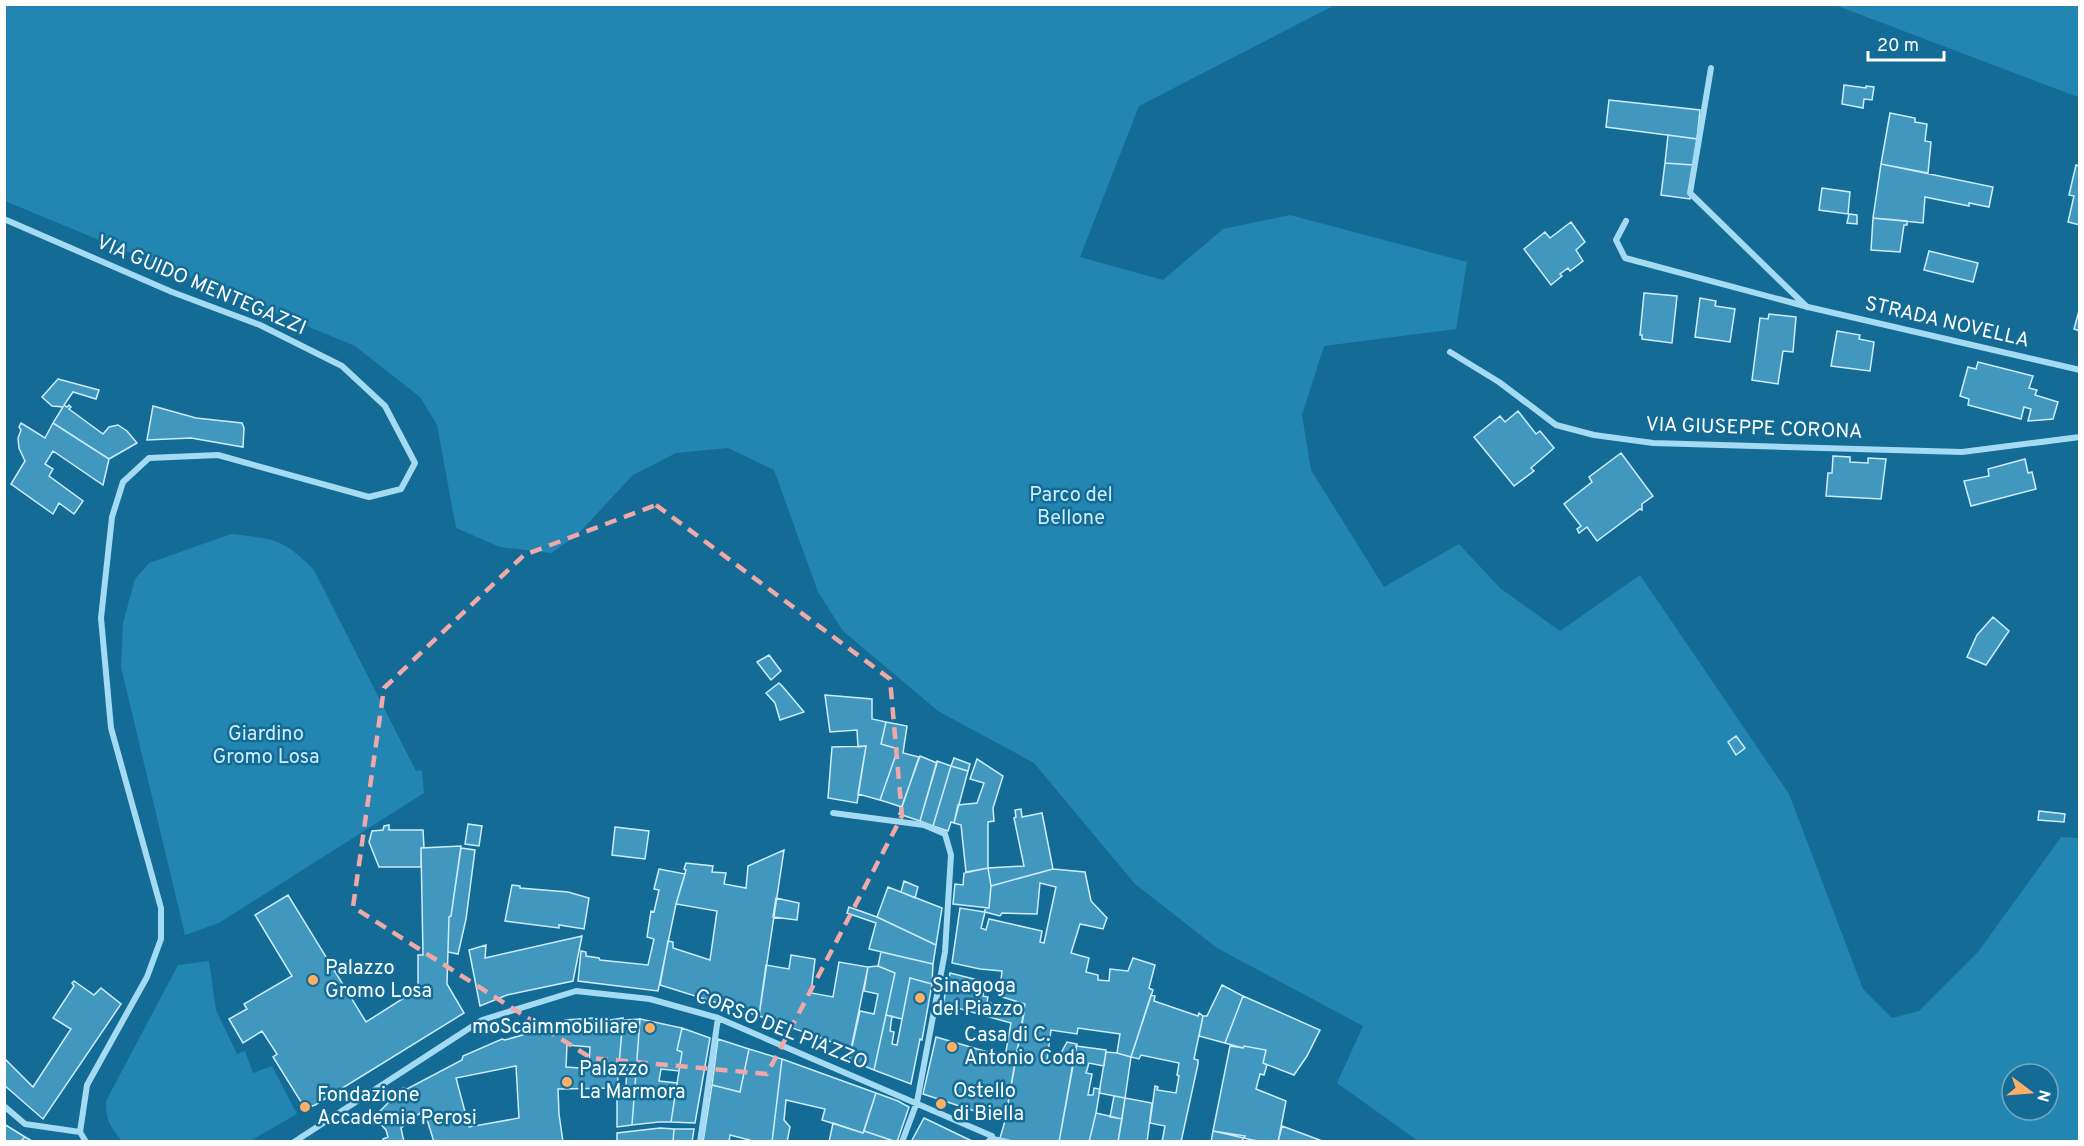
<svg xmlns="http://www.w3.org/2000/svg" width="2084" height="1146" font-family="Overpass,sans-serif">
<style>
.green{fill:#2385b2;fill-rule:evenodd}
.building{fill:#4197be;stroke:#ccedfc;stroke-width:1.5;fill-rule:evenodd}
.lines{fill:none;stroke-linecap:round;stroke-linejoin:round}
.pedestrian{stroke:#a4daf2;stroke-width:5}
.minor{stroke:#a4daf2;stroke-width:6}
.marked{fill:none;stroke:#efa9a9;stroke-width:4.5;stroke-dasharray:12 8;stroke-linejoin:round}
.poi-dot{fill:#ffaf65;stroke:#146b95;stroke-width:2}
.labels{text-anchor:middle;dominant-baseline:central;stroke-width:5;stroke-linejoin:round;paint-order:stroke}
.street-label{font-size:20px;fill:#fff;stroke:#146b95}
.park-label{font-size:20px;fill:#ccedfc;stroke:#146b95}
.poi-label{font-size:20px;fill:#fff;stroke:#146b95;text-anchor:start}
</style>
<rect width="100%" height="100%" fill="#146b95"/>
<!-- green -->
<path class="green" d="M4 5H1335L1139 106 1080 257 1163 280 1223 229 1290 215 1467 262 1456 329 1324 346 1302 415 1311 470 1384 587 1459 544 1500 588 1560 631 1640 575 1789 794 1863 989 1892 1018 1919 1011 1978 952 2061 837 2079 838V1141H1418L1337 1083 1363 1026 1217 948 1135 884 1034 763 938 711 843 631 818 592 774 470 728 448 676 453 633 475 577 535 551 553 500 547 456 528 437 425 420 397 355 346 5 201ZM2012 1074H2048V1110H2012Z
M1835 5H2079V97L2075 96Z
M231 534C274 539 283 538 314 570L416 771 422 770 424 793 219 923 185 935 121 667 123 623 135 579 149 563Z
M209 961 216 1010 237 1054 245 1051 253 1073 272 1066 297 1114 250 1141H122C111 1128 105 1119 106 1101L178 965Z"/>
<!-- building -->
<path class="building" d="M1844 85 1866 88V86L1874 87 1872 100 1864 99 1863 108 1842 104Z
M1609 100 1700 110 1697 139 1606 127Z
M1890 113 1915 118V122L1927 124 1925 141 1931 142 1928 173 1881 164Z
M1668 135 1697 139 1693 165 1665 163Z
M1665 163 1693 165 1690 199 1661 195Z
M1881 164 1993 187 1989 207 1969 203V206L1925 197 1923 223 1873 218Z
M2076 165 2080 166V225L2068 222 2074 196 2069 195Z
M1822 188 1850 192 1848 214 1819 210Z
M1849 214 1857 215V224L1847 223Z
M1873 218 1907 221V225H1904L1900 252 1871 250Z
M1571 222 1585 242 1576 250 1583 261 1570 271 1568 268 1560 274 1562 276 1551 285 1524 249 1545 232 1550 238Z
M1929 251 1978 263 1973 282 1924 270Z
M1644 293 1677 296 1672 343 1642 339V335H1640Z
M1700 298 1716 301 1715 306 1735 309 1730 342 1695 337Z
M2080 307V331L2074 329Z
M1769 314 1796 317 1793 352 1783 351 1778 384 1752 380 1760 318 1768 319Z
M1837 331 1860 335 1859 339 1874 342 1870 371 1831 366Z
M1978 362 2033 376 2029 388 2037 390 2035 395 2058 402 2053 419 2028 421 2031 409 2024 407 2021 419 1968 405 1969 399 1960 396 1968 367 1976 369Z
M58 379 99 390 96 399 73 392 64 405 67 407 69 405 71 407 69 409 103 434 109 427 118 425 127 431 137 443 109 459 53 423 63 407 52 406 42 397Z
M153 406 196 418 242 423 244 428 243 447 191 438 147 440Z
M1518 411 1536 434 1540 431 1554 448 1531 468 1534 471 1514 486 1474 437 1500 416 1505 422Z
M21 423 45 438 53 423 109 459 103 485 53 451 45 464 53 469 49 476 83 501 74 514 59 503 53 514 11 484 25 461 19 448 18 438 21 430 19 427Z
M1621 453 1653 496 1642 504V510L1640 509 1597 541 1587 527 1579 533 1577 529 1581 526 1564 504 1592 482 1589 477Z
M1833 456 1850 457V462L1868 463V458L1886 459 1881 499 1826 496 1828 473H1832Z
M2025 459 2028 473 2032 472 2036 489 1971 506 1964 481 1989 476 1988 469Z
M1993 617 2009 631 1986 665 1967 657 1977 635Z
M769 655 781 671 771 680 757 662Z
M779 683 783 687 804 712 780 720 775 703 766 693Z
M825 695 872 699V719L886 722 881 744 898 749 880 800 858 794 866 746 858 747 857 730 830 732Z
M886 722 907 726 903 753 919 757 902 807 880 800 898 749 881 744Z
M1736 736 1745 748 1736 755 1728 742Z
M866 746 857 803 828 798 832 747Z
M920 756 937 763 920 821 899 814Z
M954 758 970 764 968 771 951 766Z
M977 759 1003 776 993 808 994 821 988 822V868L966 872 961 825 954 823 958 805 977 803 984 783 970 779Z
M937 761 951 766 933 826 920 821Z
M951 766 968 771 954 823 951 822 948 831 933 826Z
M1021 809 1022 817 1042 813 1053 869 991 886 988 868 1024 866 1014 818 1016 817 1015 810Z
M2039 811 2065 814 2064 822 2038 820Z
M468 824 482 826 479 846 465 844Z
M389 825V830H423L424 848H421V867H379L369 842 372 831 383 830 384 826Z
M615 827 649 831 645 859 612 855Z
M461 846 451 916 449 917 447 984 464 1013 315 1105 306 1108V1110L273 1057 277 1054 262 1031 243 1043 229 1019 247 1009 244 1004 292 976 255 915 288 895 366 1022 418 989V955H423L421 848Z
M461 848 475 850 466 919 458 954 448 952 449 917 451 916Z
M784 850 759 1016 660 985 668 941 673 942V948L710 960 717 911 676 904 686 870 684 869 686 863 713 866 712 872 726 873 724 884 746 888 748 866Z
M988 868 991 886 989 908 953 904 955 884 963 885 964 873Z
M659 869 685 874 676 904 658 991 578 981 581 951 586 952V956L599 958 600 960 648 965 654 939 647 937 651 911 654 912 659 890 654 889Z
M1053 869 1085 872 1091 901 1107 918 1103 929 1080 924 1071 953 1089 958 1086 972 1098 975V980L1109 981 1110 969 1128 971 1133 958 1155 965 1149 988 1153 990 1131 1057 1117 1053 1120 1034 1078 1028 1077 1034 1051 1030 1047 1061 1055 1064 1067 1042 1077 1044 1059 1142H1009L1000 1138 1005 1121 1025 1004 999 996 1002 971 980 969 952 963 960 908 984 912 986 908H989L991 886ZM1040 883 1056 887 1044 943 1040 942 1042 931 989 919 986 930 981 928 985 912 1000 916 1002 913 1037 914Z
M904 881 918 887 915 898 901 892Z
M512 885 520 886V888L568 892 589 898 584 929 559 925V928L505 921Z
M888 887 942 908 936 945 877 917Z
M776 898 799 903 797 920 773 917Z
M849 907 877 917 936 945 933 964 869 949 876 923 847 913Z
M582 936 573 981 507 995 480 1006 469 950 486 945 485 958Z
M881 952 933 964 932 984 910 978 902 1019 886 1015 895 973 878 966Z
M791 955 815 959 811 993 833 997 839 962 868 967 851 1049 759 1016 766 965 789 969Z
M878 966 895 973 874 1070 849 1060 860 1011 874 1014 878 994 864 991 868 967Z
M950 973 986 982 983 996 988 997 987 1002 1024 1013 1005 1121 923 1094 936 1037 1005 1057 1011 1023 943 1004Z
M910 978 932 984 922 1040 920 1039 911 1084 874 1070 886 1015 892 1016 890 1031 894 1032 892 1044 897 1045Z
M74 981 94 995 101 988 121 1004 43 1119 4 1085V1058L33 1087 71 1029 53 1018 74 986 72 983Z
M1222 985 1243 996 1225 1043 1199 1036 1203 1016H1207Z
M1151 995 1155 996 1154 1001 1198 1016 1199 1013 1203 1016 1194 1059 1198 1060V1064L1181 1142H1162L1165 1126 1150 1123 1155 1086 1158 1087 1157 1090 1176 1093 1179 1076 1177 1075 1179 1063 1141 1055 1139 1059 1131 1057Z
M1243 996 1320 1030 1307 1056 1294 1075 1263 1063 1266 1050 1244 1046 1243 1048 1225 1043Z
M608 1017 610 1020 623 1018 617 1088 558 1089 559 1114 563 1142H434L426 1116 421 1117 420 1113 401 1128 404 1142H383V1139L388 1137 386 1130 374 1117 403 1088 407 1089 462 1060 463 1056 502 1039 505 1040 564 1023 565 1020ZM567 1045 590 1047 589 1064H581L580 1068 566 1067ZM516 1066 519 1118 469 1127 456 1078Z
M640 1019 682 1028 677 1050 682 1052 679 1071 661 1069 659 1081 677 1083 671 1122H659L632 1125Z
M640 1019 632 1125 617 1127V1086H626L627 1065 619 1064 623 1020Z
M682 1028 710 1038 695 1123 671 1122 682 1052 677 1050Z
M718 1039 749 1049 740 1092 712 1085Z
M1076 1046 1106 1050 1104 1066 1089 1063 1086 1073 1092 1074 1088 1095H1093L1094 1088 1100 1089 1096 1113 1089 1142H1059Z
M1230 1046 1243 1048 1244 1046 1266 1050 1263 1063 1267 1065 1264 1075 1260 1074 1256 1089 1286 1101 1278 1142H1261L1213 1131Z
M749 1049 782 1059 772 1142H757L730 1135 729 1142H703L712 1085 740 1092Z
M1106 1052 1117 1053 1131 1057 1125 1098 1099 1093Z
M782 1059 876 1093 863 1133 822 1120 825 1109 786 1100 784 1120 790 1127 787 1142H772Z
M876 1093 898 1101 909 1107 897 1142 864 1131Z
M1114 1096 1125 1098 1122 1119 1110 1117Z
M1125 1098 1152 1103 1147 1142H1118Z
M1096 1113 1122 1119 1118 1142H1089Z
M924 1118 974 1142H911Z
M833 1123 863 1133 864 1131 897 1142H829Z
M4 1124 25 1137 20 1142H4Z
M1282 1126 1325 1142H1278Z
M660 1128 674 1129 673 1142H617V1133Z
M674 1129H694L692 1142H673Z
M1213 1131 1245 1136 1241 1142H1211Z
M25 1137 34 1142H20Z"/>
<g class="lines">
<!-- pedestrian -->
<path class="pedestrian" d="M987 1142 991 1138 1009 1142"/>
<!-- minor -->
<path class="minor" d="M1711 68 1690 193 1807 307
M4 219 172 292 260 325 342 366 385 406 415 463 401 489 369 497 218 455 149 458 123 482 112 517 101 618 111 728 161 908V939L147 977 87 1085 80 1132
M1626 221 1616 240 1625 258 1808 307 2080 370
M1450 352 1499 382 1556 425 1594 435 1653 443 1962 452 2080 437
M833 813 924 825 945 834 951 855 945 952 917 1102 902 1142
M4 1106 25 1124 80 1132
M80 1132 86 1142
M294 1142 482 1020 576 991 650 999 718 1018 992 1136 990 1142
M700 1142 718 1018"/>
</g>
<!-- marked area -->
<path class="marked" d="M656 505 890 679 902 816 767 1074 591 1058 353 907 384 688 524 555Z"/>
<!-- markers -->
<g class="poi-dot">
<circle cx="313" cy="980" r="6"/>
<circle cx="920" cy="998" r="6"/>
<circle cx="650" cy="1028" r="6"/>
<circle cx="952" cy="1047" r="6"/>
<circle cx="567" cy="1082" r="6"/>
<circle cx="941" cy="1104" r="6"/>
<circle cx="305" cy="1107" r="6"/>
</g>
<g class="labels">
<!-- street labels -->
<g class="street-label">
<text transform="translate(201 286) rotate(23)">VIA GUIDO MENTEGAZZI</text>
<text transform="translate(1947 323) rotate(13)">STRADA NOVELLA</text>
<text transform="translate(1754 429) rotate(2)">VIA GIUSEPPE CORONA</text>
<text transform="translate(781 1030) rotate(22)">CORSO DEL PIAZZO</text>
</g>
<!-- park labels -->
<g class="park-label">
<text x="1071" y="496">Parco del<tspan x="1071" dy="23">Bellone</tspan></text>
<text x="266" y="735">Giardino<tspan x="266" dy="23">Gromo Losa</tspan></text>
</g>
<!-- poi labels -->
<g class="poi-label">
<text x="325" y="969">Palazzo<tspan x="325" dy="23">Gromo Losa</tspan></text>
<text x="932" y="987">Sinagoga<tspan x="932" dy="23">del Piazzo</tspan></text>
<text x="638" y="1028" text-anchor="end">moScaimmobiliare</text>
<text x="964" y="1036">Casa di C.<tspan x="964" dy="23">Antonio Coda</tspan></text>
<text x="579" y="1070">Palazzo<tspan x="579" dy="23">La Marmora</tspan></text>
<text x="953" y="1092">Ostello<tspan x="953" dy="23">di Biella</tspan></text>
<text x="317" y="1096">Fondazione<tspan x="317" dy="23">Accademia Perosi</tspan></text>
</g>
</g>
<!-- border -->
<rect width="2084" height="1146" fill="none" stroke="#ffffff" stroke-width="12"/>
<!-- north arrow -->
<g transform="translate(2030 1092) rotate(106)"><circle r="28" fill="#146b95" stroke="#72a6bf" stroke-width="1.5"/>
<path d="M0-4.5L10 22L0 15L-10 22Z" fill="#ffaf65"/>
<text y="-9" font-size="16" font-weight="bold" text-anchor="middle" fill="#ffffff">N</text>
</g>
<!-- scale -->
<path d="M1868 51v9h76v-9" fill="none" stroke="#ffffff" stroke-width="3"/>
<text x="1877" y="51" font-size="18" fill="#ffffff" stroke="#146b95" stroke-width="4.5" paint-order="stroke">20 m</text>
</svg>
